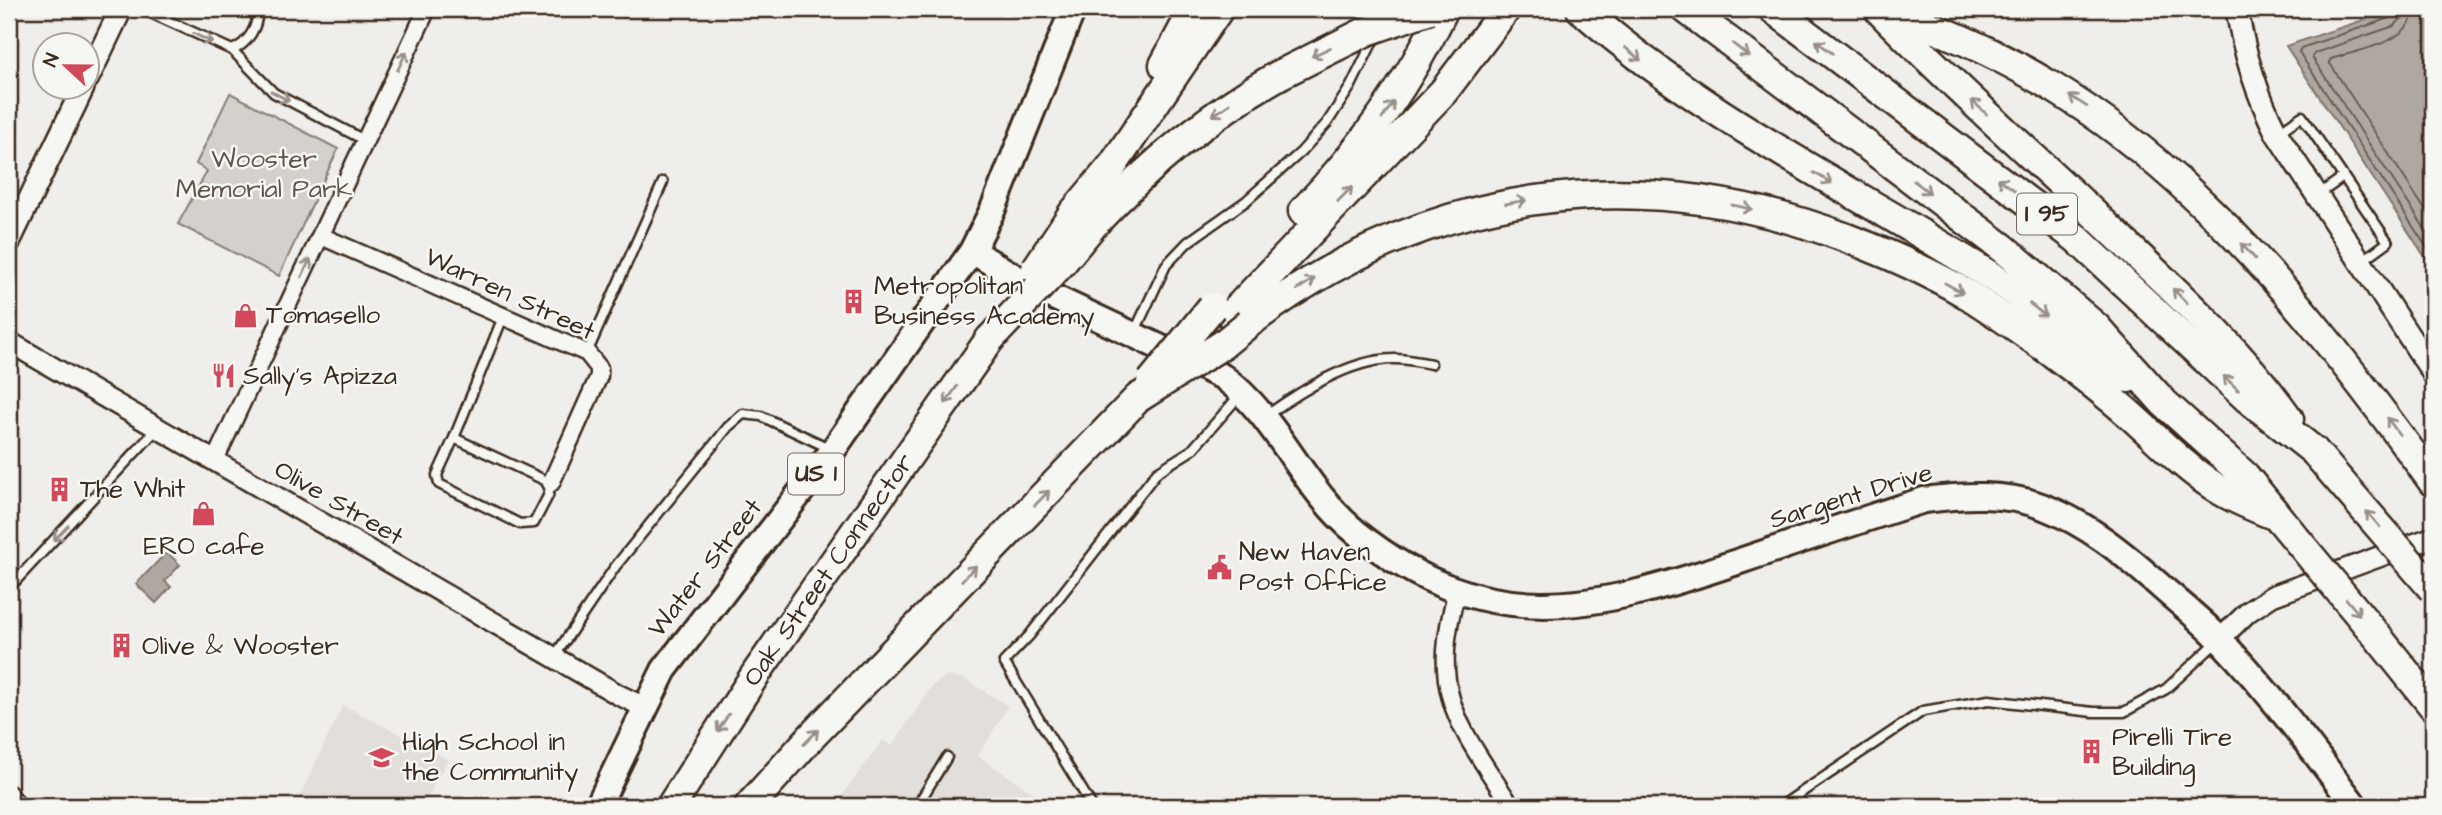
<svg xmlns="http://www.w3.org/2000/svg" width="2442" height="815" font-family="'Architects Daughter',sans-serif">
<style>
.built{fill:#e2dfdb}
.green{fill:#d4d1cc;stroke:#887e75;stroke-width:2}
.water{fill:#afa8a1;stroke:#81766d;stroke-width:2}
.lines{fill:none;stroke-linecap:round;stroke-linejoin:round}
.shore{stroke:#695c52;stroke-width:2}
.service-casing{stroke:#3b2a1e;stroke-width:13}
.minor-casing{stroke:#3b2a1e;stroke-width:21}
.tertiary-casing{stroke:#3b2a1e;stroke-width:24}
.secondary-casing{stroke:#3b2a1e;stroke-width:26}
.primary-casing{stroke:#3b2a1e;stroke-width:30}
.motorway-casing{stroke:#3b2a1e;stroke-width:33}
.service{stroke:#f6f6f2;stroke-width:8}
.minor{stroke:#f6f6f2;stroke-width:16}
.tertiary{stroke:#f6f6f2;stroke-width:19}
.secondary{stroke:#f6f6f2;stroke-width:21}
.primary{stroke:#f6f6f2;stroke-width:24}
.motorway{stroke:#f6f6f2;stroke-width:28}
.motorway-bridge-casing{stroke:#3b2a1e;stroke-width:33;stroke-linecap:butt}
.motorway-bridge{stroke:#f6f6f2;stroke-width:28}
.oneway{stroke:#989088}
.labels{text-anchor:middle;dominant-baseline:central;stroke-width:5;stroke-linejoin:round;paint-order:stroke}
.shield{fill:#f6f6f2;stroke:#73675e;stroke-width:2}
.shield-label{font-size:24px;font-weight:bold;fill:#3b2a1e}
.park-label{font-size:26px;fill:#61544a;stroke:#f6f6f2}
.poi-label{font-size:26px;fill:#3b2a1e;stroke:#f6f6f2;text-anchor:start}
.street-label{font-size:26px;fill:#3b2a1e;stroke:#f6f6f2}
</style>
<rect width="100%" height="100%" fill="#efeeea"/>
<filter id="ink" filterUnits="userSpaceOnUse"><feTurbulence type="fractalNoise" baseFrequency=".0143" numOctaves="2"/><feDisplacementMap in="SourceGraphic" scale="14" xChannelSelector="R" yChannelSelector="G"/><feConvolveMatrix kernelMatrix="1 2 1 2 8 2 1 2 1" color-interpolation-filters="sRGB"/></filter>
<g filter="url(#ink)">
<!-- built -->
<path class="built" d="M947 676 965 679 1008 706 978 756 1053 806H834L883 740 892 746 933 685Z
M343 705 448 759 423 806H295Z"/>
<!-- green -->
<path class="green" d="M230 93 338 149 279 276 178 224 207 171 196 164Z"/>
<!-- water -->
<path class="water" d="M2396 9H2433V269L2286 46Z
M167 552 180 565 165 581 171 587 156 603 136 584Z"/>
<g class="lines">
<!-- shore -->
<path class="shore" d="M2394 9 2390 18 2301 48 2299 52 2433 257
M2403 9 2401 19 2394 26 2315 53 2312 57 2433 241
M2414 9C2412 43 2358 50 2331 59L2329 62 2433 222"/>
<defs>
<path id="service" d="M142 9 232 50C248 44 259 26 257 9
M232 50 274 93 366 141
M2279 132 2302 116 2388 242 2362 261
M2318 195 2343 177
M1135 331 1166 265 1188 242 1246 201 1301 152 1327 123 1351 86 1376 35
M587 353 663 182
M1267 415C1301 391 1349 360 1392 359 1405 358 1419 362 1431 364
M454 438 437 475 439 484 520 524 534 523 548 496 551 483 454 438 503 317
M9 588 157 429
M554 657 615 567 728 427 743 414 761 416 831 449
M917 806 947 757
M1092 806 1004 662 1029 636 1157 472 1192 450 1239 396
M1781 806 1923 711 1989 700 2093 712H2124L2166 689 2218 641"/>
<path id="minor" d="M321 236 587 353 599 368V376L551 483
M214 462 427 9
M1457 591C1428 694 1458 723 1511 806
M9 794 18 806"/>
<path id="tertiary" d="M9 342 619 695 644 707
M2220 639 2248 612 2272 596 2433 537"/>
<path id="secondary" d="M2237 9C2244 54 2256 93 2277 134L2433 373
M88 78 121 9
M9 242 83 88"/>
<path id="primary" d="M972 251 1032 287 1223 377C1279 418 1302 489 1357 533 1487 637 1592 611 1737 562 1799 541 1861 520 1924 500 1963 495 2006 492 2044 507 2088 524 2123 553 2158 584 2179 603 2202 620 2221 641 2270 693 2313 750 2355 806
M598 806 664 670 833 450 972 251 993 209 1073 9"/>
<g id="motorway">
<path d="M1581 9C1707 120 1856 191 1997 280 2043 310 2083 348 2128 378"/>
<path d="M1686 9 2003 248 2096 327 2163 402 2245 476 2275 513"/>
<path d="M1773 9 2076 238 2247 398 2314 451"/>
<path d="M1879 9C2132 86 2284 275 2433 482"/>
<path d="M1880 11C1961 94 2050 171 2134 252 2189 304 2245 357 2289 419"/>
<path d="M1164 65 1194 9"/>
<path d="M1303 211C1361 150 1408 85 1444 9"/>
<path d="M1073 213 1113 165 1219 9"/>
<path d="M1093 225C1148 166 1208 115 1279 75"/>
<path d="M1231 315 1444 91 1506 9"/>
<path d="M1249 323C1426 188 1636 159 1844 237 1892 255 1942 277 1984 305 2029 335 2073 367 2114 401 2148 429 2178 463 2215 487 2234 500 2257 508 2278 517"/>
<path d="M2381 641 2433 706"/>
<path id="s1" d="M671 806 757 672 990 339"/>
<path d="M749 806 811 737 1138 398"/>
</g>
</defs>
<!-- service casing -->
<use href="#service" class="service-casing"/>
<!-- minor casing -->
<use href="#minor" class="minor-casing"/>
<!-- tertiary casing -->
<use href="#tertiary" class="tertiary-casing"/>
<!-- secondary casing -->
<use href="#secondary" class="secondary-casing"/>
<!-- primary casing -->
<use href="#primary" class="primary-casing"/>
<!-- motorway casing -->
<use href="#motorway" class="motorway-casing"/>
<!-- service -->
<use href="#service" class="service"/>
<!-- minor -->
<use href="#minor" class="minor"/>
<!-- tertiary -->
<use href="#tertiary" class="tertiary"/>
<!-- secondary -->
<use href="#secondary" class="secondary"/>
<!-- primary -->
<use href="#primary" class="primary"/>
<!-- motorway -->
<use href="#motorway" class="motorway"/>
<defs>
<path id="motorway-bridge" d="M1279 75 1367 31 1430 9
M1036 269 1073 213
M990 339 1060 265 1093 225
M1151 382 1212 307
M1138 398 1222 345 1249 323
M2314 451 2433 589
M2278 517 2381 641"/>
</defs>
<!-- motorway-bridge casing -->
<use href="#motorway-bridge" class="motorway-bridge-casing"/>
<!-- motorway-bridge -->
<use href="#motorway-bridge" class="motorway-bridge"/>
</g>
<!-- one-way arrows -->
<defs><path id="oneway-shaft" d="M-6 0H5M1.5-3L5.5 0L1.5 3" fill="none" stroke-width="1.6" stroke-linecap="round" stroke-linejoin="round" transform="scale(1.75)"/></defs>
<g class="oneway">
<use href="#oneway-shaft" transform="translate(203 38) rotate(25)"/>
<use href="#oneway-shaft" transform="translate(1824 47) rotate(-143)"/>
<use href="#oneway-shaft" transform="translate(1741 50) rotate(37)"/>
<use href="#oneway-shaft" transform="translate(1321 52) rotate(154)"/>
<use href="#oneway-shaft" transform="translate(1633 54) rotate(40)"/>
<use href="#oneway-shaft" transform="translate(402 61) rotate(-65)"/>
<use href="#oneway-shaft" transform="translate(280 96) rotate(29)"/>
<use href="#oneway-shaft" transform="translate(2078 101) rotate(-148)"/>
<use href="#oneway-shaft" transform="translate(1979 107) rotate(-137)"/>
<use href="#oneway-shaft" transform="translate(1221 110) rotate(145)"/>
<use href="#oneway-shaft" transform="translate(1388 110) rotate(-56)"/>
<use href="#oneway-shaft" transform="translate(1823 178) rotate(30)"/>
<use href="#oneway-shaft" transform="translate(2006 184) rotate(-144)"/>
<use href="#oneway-shaft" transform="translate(1922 187) rotate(37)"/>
<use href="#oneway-shaft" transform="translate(1345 194) rotate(-46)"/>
<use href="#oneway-shaft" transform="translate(1516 202) rotate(-10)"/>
<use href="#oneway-shaft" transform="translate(1742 207) rotate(12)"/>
<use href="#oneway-shaft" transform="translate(2248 251) rotate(-133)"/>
<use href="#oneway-shaft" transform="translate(306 268) rotate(-65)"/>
<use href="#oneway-shaft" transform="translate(1306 284) rotate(-32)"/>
<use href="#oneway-shaft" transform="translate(1954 288) rotate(29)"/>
<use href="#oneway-shaft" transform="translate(2180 296) rotate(-134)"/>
<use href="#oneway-shaft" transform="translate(2038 310) rotate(38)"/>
<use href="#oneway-shaft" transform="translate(2231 383) rotate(-136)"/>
<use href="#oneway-shaft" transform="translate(951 395) rotate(125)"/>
<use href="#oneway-shaft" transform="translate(2393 426) rotate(-126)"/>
<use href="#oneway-shaft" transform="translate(1042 498) rotate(-46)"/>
<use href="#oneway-shaft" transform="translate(2373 519) rotate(-131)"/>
<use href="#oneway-shaft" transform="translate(61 533) rotate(134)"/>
<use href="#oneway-shaft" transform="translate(969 573) rotate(-46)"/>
<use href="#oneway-shaft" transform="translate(2353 607) rotate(50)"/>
<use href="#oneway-shaft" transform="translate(723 723) rotate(123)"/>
<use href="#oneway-shaft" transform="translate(811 737) rotate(-46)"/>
</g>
</g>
<!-- icons -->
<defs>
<symbol id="building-bare" viewBox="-9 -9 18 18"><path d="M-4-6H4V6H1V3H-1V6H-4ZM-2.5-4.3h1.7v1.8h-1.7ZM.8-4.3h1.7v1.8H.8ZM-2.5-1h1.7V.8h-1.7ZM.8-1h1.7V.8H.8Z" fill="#d1495b" stroke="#f6f6f2" stroke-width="2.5" paint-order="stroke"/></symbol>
<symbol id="shop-bare" viewBox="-9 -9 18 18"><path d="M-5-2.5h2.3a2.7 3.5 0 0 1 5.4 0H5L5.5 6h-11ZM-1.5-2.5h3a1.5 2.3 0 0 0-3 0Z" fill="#d1495b" stroke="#f6f6f2" stroke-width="2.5" paint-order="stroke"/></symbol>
<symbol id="restaurant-bare" viewBox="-9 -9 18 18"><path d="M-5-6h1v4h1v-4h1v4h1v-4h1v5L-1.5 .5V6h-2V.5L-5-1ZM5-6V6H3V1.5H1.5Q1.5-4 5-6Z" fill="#d1495b" stroke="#f6f6f2" stroke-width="2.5" paint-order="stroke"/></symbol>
<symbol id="civic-bare" viewBox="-9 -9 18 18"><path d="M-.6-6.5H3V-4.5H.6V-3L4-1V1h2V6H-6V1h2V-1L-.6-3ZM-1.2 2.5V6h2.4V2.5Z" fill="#d1495b" stroke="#f6f6f2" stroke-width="2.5" paint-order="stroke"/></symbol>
<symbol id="school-bare" viewBox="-9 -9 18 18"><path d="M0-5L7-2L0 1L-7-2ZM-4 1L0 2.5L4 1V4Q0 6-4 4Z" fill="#d1495b" stroke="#f6f6f2" stroke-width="2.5" paint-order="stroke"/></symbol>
</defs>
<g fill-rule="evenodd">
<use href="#building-bare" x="836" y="284" width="35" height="35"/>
<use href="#shop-bare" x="228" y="298" width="35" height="35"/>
<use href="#restaurant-bare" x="206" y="358" width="35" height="35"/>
<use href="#building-bare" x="42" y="472" width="35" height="35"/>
<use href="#shop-bare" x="186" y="496" width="35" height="35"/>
<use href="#civic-bare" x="1202" y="550" width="35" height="35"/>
<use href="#building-bare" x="104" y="628" width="35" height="35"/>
<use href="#building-bare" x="2074" y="734" width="35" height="35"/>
<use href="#school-bare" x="364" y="740" width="35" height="35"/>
</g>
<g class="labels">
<!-- shield labels -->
<g class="shield">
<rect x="2017" y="193.5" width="60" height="41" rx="5"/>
<rect x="788" y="453.5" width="56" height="41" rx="5"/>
</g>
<g class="shield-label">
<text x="2047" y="214">I 95</text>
<text x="816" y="474">US 1</text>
</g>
<!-- park labels -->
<g class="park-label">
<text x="264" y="159">Wooster<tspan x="264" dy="30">Memorial Park</tspan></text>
</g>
<!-- poi labels -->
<g class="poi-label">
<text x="874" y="286">Metropolitan<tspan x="874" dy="30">Business Academy</tspan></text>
<text x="266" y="315">Tomasello</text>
<text x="243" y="376">Sally's Apizza</text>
<text x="80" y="489">The Whit</text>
<text x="204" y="546" text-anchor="middle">ERO cafe</text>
<text x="1239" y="552">New Haven<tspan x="1239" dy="30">Post Office</tspan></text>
<text x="142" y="646">Olive &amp; Wooster</text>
<text x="2112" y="737">Pirelli Tire<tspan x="2112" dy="30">Building</tspan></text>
<text x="402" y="742">High School in<tspan x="402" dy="30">the Community</tspan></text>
</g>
<!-- street labels -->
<g class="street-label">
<text transform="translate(510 294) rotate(25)">Warren Street</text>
<text transform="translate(1851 496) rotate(-17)">Sargent Drive</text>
<text transform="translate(339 503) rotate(30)">Olive Street</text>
<text transform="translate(705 568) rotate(-52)">Water Street</text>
<text stroke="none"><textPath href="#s1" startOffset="284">Oak Street Connector</textPath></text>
</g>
</g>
<!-- margin -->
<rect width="2442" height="815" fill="none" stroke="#f6f6f2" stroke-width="35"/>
<rect x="18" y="18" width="2407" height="780" fill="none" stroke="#3b2a1e" stroke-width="2.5" filter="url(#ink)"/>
<!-- north arrow -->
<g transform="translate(66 66) rotate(292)"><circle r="33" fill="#f6f6f2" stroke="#aba49d" stroke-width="2"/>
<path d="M0-5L12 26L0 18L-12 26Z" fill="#d1495b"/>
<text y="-10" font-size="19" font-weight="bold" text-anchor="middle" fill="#3b2a1e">N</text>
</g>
</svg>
